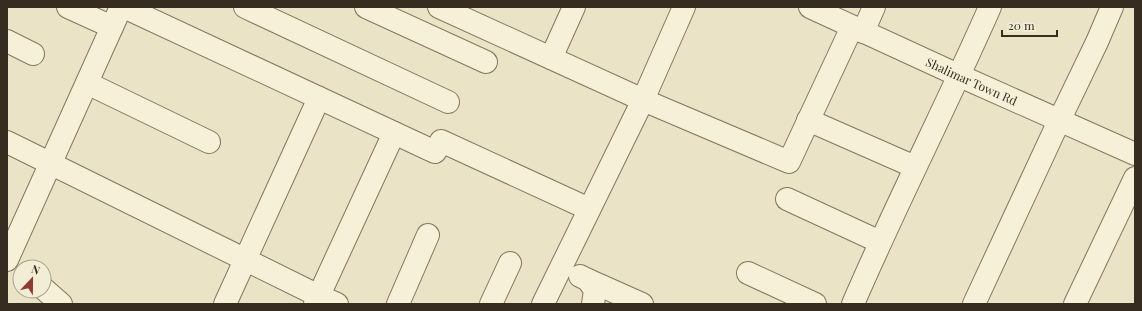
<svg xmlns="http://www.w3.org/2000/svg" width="1142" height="311" font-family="'Playfair Display',serif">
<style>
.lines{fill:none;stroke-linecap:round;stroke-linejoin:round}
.minor-casing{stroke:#84765d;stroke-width:24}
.minor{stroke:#f6f0d9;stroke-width:22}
.labels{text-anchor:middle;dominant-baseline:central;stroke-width:3;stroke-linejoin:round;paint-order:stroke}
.street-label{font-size:12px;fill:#362d20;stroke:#f2edd5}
</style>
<rect width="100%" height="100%" fill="#eae3c6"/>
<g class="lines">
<defs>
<g id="minor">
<path d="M68 7 112 27"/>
<path d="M124 7 435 152 441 141 589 209"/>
<path d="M245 7 448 102"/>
<path d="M366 7 486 62"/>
<path d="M439 7 643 100 684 7"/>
<path id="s1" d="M810 7 960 76 1135 154"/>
<path d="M863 32 874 7"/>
<path d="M7 41 33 54"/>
<path d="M551 58 574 7"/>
<path d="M87 83 209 142"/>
<path d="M808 120 915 167"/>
<path d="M7 142 319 296 337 304"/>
<path d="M787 199 880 242"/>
<path d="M7 260 121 7"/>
<path d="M748 273 815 304"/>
<path d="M580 276 588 280 595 290 593 304"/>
<path d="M588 280 642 304"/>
<path d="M44 289 61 304"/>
<path d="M225 304 319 98"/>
<path d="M315 304 394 133"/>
<path d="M398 304 428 235"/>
<path d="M491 304 510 263"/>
<path d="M543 304 643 100 789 162 852 27"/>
<path d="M853 304C896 204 946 107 990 7"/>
<path d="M974 304 1059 121 1097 42 1112 7"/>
<path d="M1075 304 1135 178"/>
</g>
</defs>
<!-- minor casing -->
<use href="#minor" class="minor-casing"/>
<!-- minor -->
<use href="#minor" class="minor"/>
</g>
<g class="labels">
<!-- street labels -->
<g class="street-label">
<text stroke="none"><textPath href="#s1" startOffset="178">Shalimar Town Rd</textPath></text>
</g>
</g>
<!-- border -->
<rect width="1142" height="311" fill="none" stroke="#362d20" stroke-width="16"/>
<!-- north arrow -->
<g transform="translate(32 279) rotate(22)"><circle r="19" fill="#f2edd5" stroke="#a7a08d"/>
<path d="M0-3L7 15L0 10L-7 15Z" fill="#8e3b33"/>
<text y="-6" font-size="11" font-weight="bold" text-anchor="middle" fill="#362d20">N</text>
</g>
<!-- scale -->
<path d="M1002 30v6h55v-6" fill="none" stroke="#362d20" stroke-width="2"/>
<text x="1008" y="30" font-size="12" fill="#362d20" stroke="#f2edd5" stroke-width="3" paint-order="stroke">20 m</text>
</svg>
